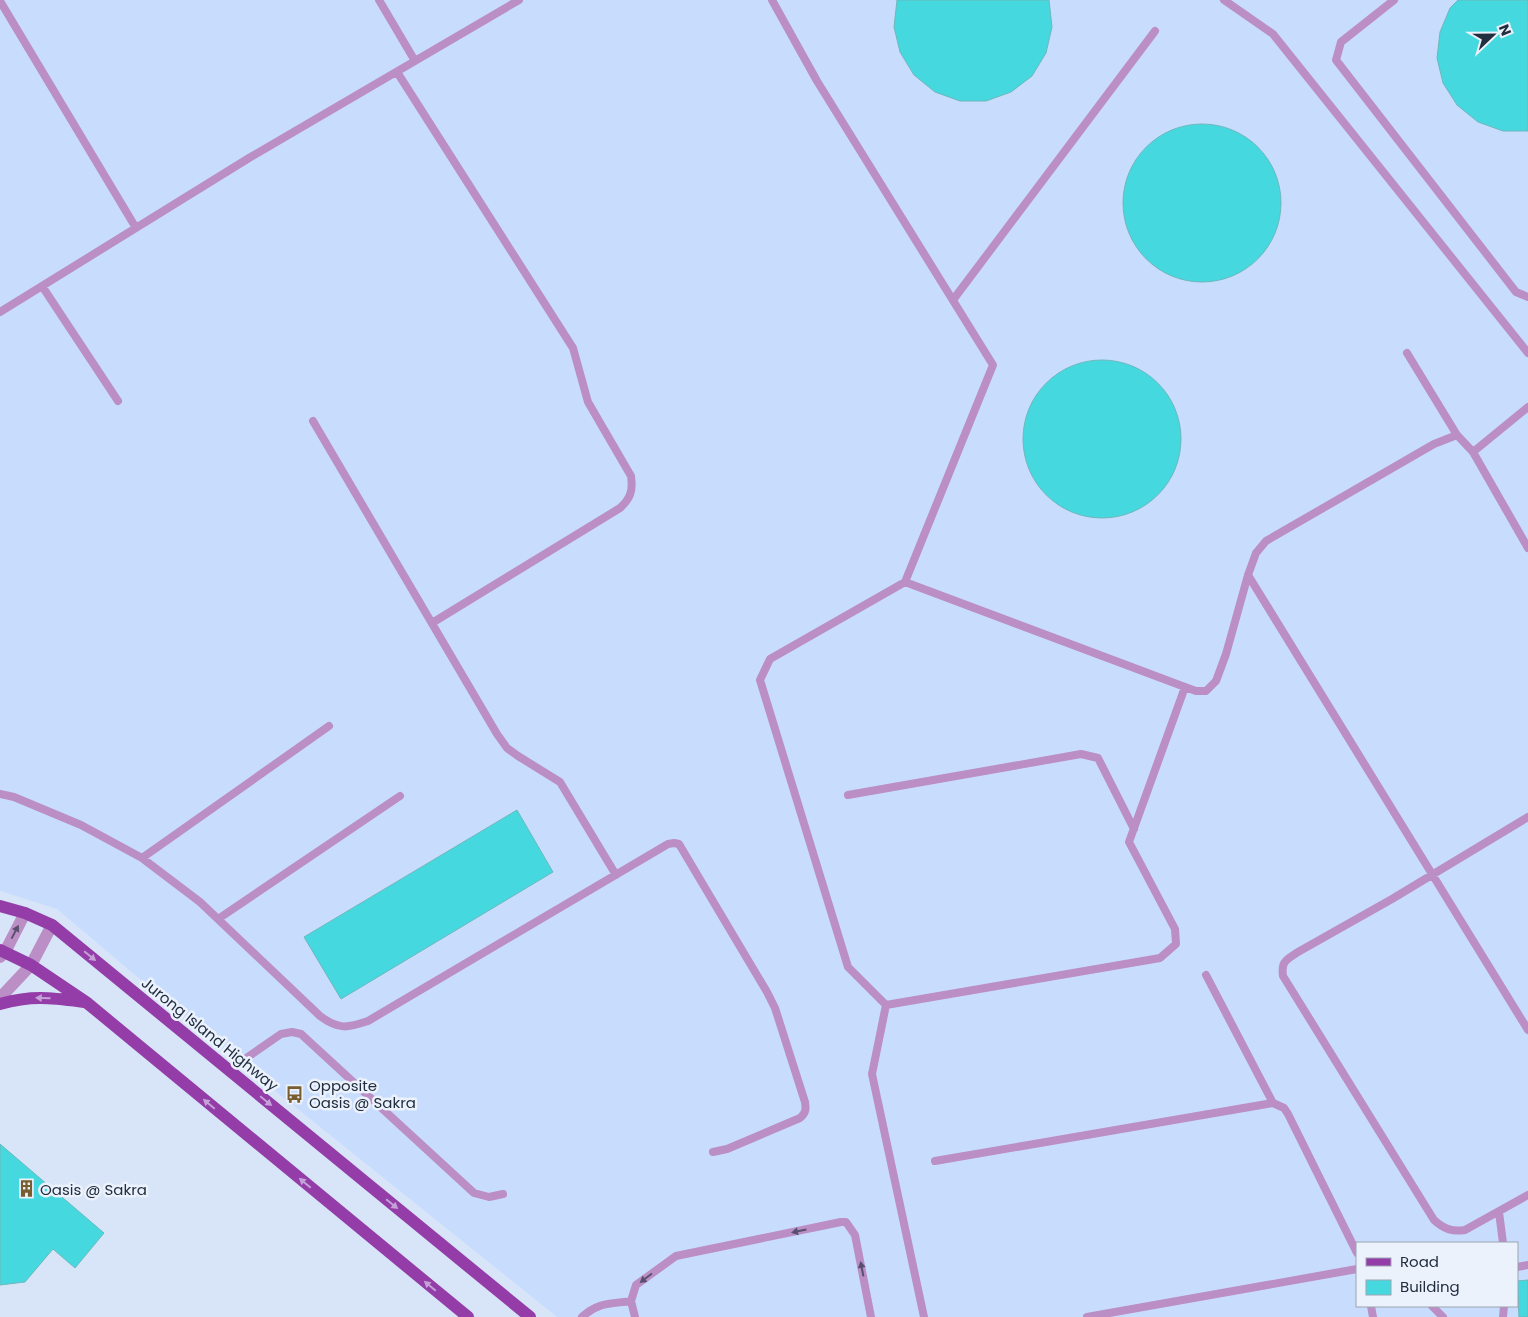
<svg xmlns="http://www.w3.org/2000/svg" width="1528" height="1317" font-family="Poppins,sans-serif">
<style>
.built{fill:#c8ddfe;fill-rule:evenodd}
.building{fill:#46d8df;stroke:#6db8bc}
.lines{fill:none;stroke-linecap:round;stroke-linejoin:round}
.service{stroke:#bb8ec6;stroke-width:8}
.tertiary{stroke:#bb8ec6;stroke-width:12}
.primary{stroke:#943da9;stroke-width:12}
.oneway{fill:#58506f}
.oneway2{fill:#c4a1d7}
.labels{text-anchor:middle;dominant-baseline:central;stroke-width:5;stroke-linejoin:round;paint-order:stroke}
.street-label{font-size:15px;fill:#222e40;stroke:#ebf2fc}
.poi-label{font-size:15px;fill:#222e40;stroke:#ebf2fc;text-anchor:start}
</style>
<rect width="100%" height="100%" fill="#d8e5f8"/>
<!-- built -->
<path class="built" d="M0 0H1528V1317H557L213 1041 57 909 0 891ZM1357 1243H1517V1306H1357Z"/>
<!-- building -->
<path class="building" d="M897 0H1049L1052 27 1046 53 1032 76 1011 92 986 101H960L935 92 914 75 900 52 894 27Z
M1458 0H1528V131H1503L1478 122 1457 105 1443 83 1437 58 1440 32 1450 8Z
M1123 203a79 79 0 1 1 158 0a79 79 0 1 1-158 0Z
M1023 439a79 79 0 1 1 158 0a79 79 0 1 1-158 0Z
M517 810 553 872 341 999 304 937Z
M0 1144 104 1233 75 1268 53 1249 25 1282 0 1285Z
M1528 1280V1317H1519L1517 1281Z"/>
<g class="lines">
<!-- service -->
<path class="service" d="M379 0 415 61
M772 0 817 81 993 365 905 582 770 659 760 680 848 967 886 1005
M1224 0 1273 34 1528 353
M1394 0 1341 42 1336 60 1516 292 1528 297
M0 1 136 228
M397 72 573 348 588 402 631 476C633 490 631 498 620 508L432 623
M42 286 118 401
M953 300 1155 31
M0 312 249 158 519 0
M1407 353 1457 435
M313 421 497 734 507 748 518 756 560 782 616 875
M1473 452 1528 407
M1248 575 1528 1030
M905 582 1185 687 1196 691H1206L1216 681 1226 654 1248 575 1256 553 1266 541 1434 444 1457 435 1473 452 1528 548
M0 794 14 797 81 825 142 858 200 902 320 1016C339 1030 347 1028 368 1021L668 844 674 843 679 844 767 992 775 1008 805 1102C806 1109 806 1113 800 1118L727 1149 713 1152
M848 795 1081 754 1098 758 1134 829
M1528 817 1392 899 1298 952C1286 960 1281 961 1283 976L1434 1220C1444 1229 1452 1232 1465 1230L1528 1195
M142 858 329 726
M218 919 400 796
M1206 975 1273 1103
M886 1005 1160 958 1176 944 1175 929 1129 842 1185 687
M886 1005 872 1074 924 1317
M229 1070 281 1034 292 1032 301 1034 474 1193 489 1197 503 1194
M935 1161 1273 1103 1284 1108 1288 1114 1357 1253
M1499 1212 1503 1243
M1517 1267 1528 1265
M1371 1306 1373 1317
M1432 1306 1443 1317
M582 1317C598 1302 611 1304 631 1301
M635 1317 631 1301 636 1285 676 1256 841 1222H846L855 1235 871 1317
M1087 1317 1357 1269
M1503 1317 1504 1306"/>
<!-- tertiary -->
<path class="tertiary" d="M0 957 5 952 25 913
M0 998 31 965 52 925"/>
<!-- primary -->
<path class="primary" d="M0 906 25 913 52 925 530 1317
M0 950 31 965 86 1002 468 1317
M0 1004C32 995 52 998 84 1002"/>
</g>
<!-- one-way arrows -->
<defs><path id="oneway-solid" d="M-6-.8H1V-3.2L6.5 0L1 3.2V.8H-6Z" transform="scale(1.25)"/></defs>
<g class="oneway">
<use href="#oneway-solid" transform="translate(15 932) rotate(-62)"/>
<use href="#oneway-solid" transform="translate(799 1231) rotate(168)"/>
<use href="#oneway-solid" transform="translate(862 1269) rotate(-101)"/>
<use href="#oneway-solid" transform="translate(646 1278) rotate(143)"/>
</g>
<g class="oneway2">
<use href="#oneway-solid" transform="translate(90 956) rotate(39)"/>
<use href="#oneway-solid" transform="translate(43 998) rotate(-178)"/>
<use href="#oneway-solid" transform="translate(266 1101) rotate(39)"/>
<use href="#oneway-solid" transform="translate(209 1104) rotate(-140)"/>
<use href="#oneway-solid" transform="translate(305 1183) rotate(-140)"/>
<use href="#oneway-solid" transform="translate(392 1204) rotate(39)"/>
<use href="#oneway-solid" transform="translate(430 1286) rotate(-140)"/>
</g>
<!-- icons -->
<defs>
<symbol id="bus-bare" viewBox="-9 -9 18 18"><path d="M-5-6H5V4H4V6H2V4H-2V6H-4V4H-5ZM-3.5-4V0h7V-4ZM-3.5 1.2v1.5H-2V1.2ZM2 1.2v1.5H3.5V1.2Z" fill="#775d2f" stroke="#ebf2fc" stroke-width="2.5" paint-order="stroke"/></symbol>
<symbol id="building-bare" viewBox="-9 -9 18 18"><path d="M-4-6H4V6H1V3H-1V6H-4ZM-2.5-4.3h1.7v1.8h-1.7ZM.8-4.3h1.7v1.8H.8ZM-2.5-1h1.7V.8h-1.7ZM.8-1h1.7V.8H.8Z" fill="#775d2f" stroke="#ebf2fc" stroke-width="2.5" paint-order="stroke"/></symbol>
</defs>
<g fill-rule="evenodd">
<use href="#bus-bare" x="282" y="1082" width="25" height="25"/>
<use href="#building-bare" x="14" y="1176" width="25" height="25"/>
</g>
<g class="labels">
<!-- street labels -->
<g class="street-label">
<text transform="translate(210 1034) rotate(39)">Jurong Island Highway</text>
</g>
<!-- poi labels -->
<g class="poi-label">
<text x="309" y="1085">Opposite<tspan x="309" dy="17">Oasis @ Sakra</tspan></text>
<text x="40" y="1189">Oasis @ Sakra</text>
</g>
</g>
<!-- legend -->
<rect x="1356" y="1242" width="162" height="65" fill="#ebf2fc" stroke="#9ba4b1"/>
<rect x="1366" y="1258" width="25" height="8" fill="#943da9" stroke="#9ba4b1"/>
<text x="1400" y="1267" font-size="15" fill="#222e40">Road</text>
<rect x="1366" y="1280" width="25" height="15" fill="#46d8df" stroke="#9ba4b1"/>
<text x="1400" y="1292" font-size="15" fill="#222e40">Building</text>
<!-- north arrow -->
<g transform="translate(1493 35) rotate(68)" stroke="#ebf2fc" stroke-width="4" paint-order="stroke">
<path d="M0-4L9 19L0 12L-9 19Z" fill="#222e40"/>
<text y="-8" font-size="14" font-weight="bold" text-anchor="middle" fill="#222e40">N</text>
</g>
</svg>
